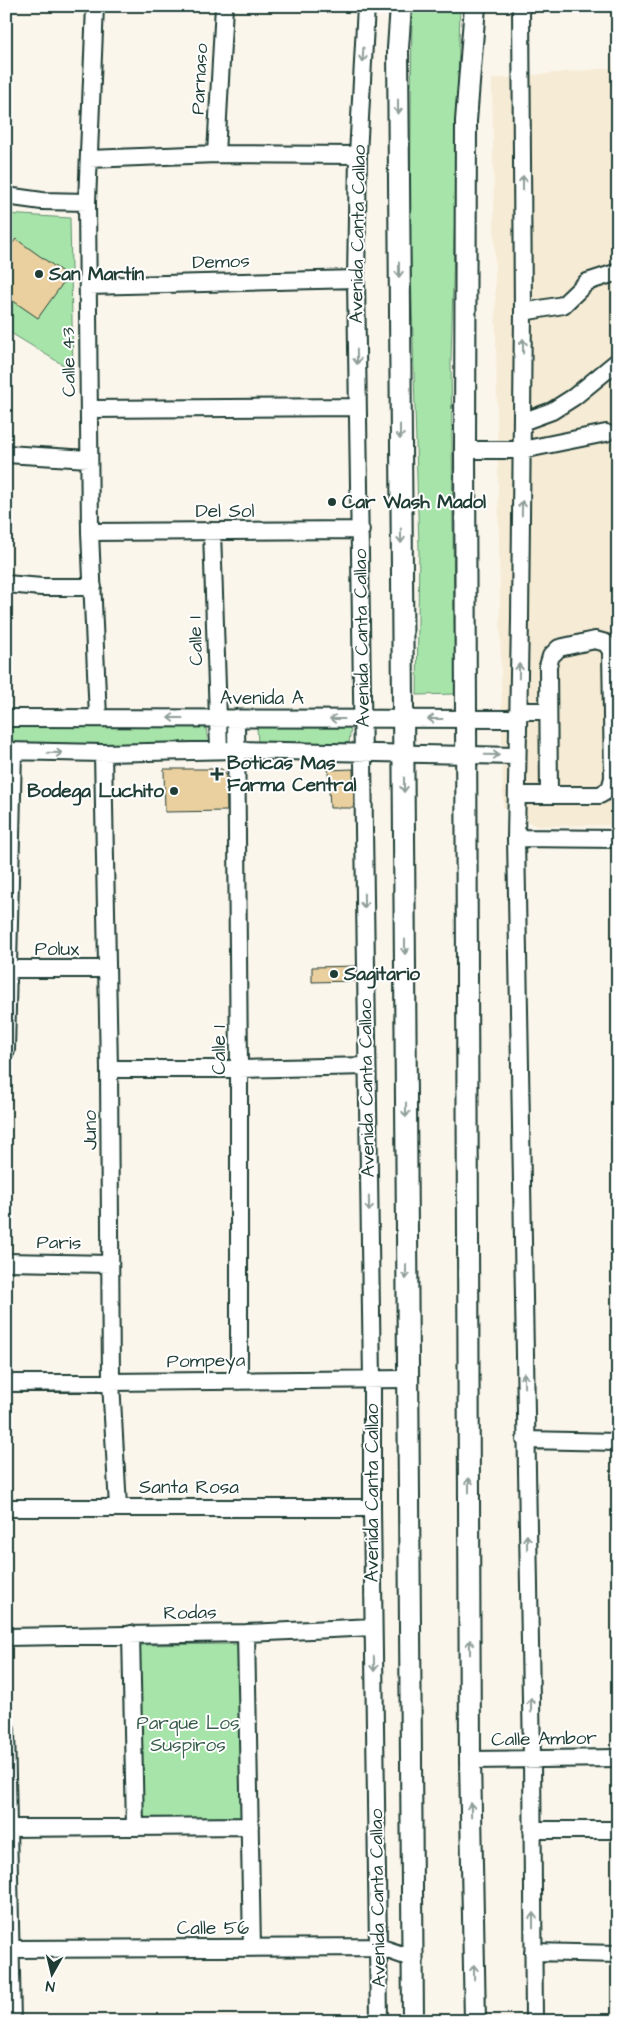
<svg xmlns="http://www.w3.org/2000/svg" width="624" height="2027" font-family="'Architects Daughter',sans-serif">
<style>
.built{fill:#f6ebd5}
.green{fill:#a7e4aa;stroke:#63906f}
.building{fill:#ebd09f;stroke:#1f3d34}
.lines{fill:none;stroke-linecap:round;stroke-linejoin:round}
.minor-casing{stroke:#1f3d34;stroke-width:20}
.major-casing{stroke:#1f3d34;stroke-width:24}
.minor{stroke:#fff;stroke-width:16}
.major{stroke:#fff;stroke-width:20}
.oneway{stroke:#8f9e9a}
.poi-dot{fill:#1f3d34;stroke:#fff;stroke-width:2}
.labels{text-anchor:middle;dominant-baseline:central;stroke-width:4;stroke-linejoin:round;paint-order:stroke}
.street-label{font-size:19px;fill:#1f3d34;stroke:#fff}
.poi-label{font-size:19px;font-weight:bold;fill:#1f3d34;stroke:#fff;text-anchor:start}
.park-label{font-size:19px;fill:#3a5e4c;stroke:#fff}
</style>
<rect width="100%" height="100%" fill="#fbf6ec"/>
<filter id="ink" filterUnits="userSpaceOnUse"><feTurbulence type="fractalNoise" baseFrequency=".02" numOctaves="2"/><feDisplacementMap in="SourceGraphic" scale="10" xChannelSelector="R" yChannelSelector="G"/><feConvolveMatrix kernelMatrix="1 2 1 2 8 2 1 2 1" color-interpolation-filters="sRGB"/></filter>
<g filter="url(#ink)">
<!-- built -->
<path class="built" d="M618 67V825L536 826 503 807 492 79Z"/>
<!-- green -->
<path class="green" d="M412 6H460L451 362 455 694 417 695 419 548 410 233Z
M6 214 70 218 73 371 6 330Z
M6 725 206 727 208 744 18 746 6 744Z
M257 726H351L349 743 258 744Z
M240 1644 242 1823 137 1824 134 1645Z"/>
<!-- building -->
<path class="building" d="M16 239 68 276 38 318 6 296V252Z
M164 769H222L226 775 227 811 165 812Z
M353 769 354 808H330L328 770Z
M356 966V981L312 982V967Z"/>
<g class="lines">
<defs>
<path id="minor" d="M95 6 87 202 90 532 98 718
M366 6 358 155 356 279 372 1380V1508L379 2021
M521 6 523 312 520 620 516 838 532 1758 534 2021
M216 154 224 6
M89 159 216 154 358 155
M6 196 42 201 87 202
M88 286 356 279
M523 312 563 305 587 282 618 272
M89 409 357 407
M522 422 552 411 574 397 618 361
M465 450H522L606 433
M6 454 89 459
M212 531 219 750
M90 532 361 530
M6 584 42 587H93
M518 711H548
M6 718 518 719
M236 718 239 1069V1381
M6 751 103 753 237 750 517 756
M103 753 109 1069 111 1382 118 1507
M517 795H600L610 789 613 778 611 651 606 643 595 640 559 648 551 656 548 666 549 795
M516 838 618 839
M6 969H107
M6 1050 13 751
M109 1069H239L367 1066
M6 1262 110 1264
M6 1383 407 1379
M525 1440 618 1442
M6 1508H372
M246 1633 252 1947
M131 1634 135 1827
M6 1637 246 1633 373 1627
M6 1729 12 2021
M470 1760 618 1758
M8 1828 250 1826
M532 1830H618
M10 1949 379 1947 414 1959
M533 1952 618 1954"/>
<path id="major" d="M401 6 398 48 413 2021
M475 2021 470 1760 465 450 466 121 475 6"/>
</defs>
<!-- minor casing -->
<use href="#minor" class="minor-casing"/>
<!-- major casing -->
<use href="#major" class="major-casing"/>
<!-- minor -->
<use href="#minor" class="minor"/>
<!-- major -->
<use href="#major" class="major"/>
</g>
<!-- one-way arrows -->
<defs><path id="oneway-shaft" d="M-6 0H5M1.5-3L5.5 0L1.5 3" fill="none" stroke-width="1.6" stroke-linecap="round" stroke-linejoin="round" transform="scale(1.25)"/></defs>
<g class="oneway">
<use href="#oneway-shaft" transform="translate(363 55) rotate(93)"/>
<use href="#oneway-shaft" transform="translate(398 107) rotate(90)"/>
<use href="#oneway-shaft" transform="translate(523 183) rotate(-90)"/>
<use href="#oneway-shaft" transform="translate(399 270) rotate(90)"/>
<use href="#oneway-shaft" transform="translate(523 346) rotate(-90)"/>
<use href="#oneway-shaft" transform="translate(357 357) rotate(89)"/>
<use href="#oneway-shaft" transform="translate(400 432) rotate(90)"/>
<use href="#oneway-shaft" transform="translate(522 508) rotate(-89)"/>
<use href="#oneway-shaft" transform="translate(401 536) rotate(89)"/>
<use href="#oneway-shaft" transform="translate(519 671) rotate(-89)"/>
<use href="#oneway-shaft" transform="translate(175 718) rotate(180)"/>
<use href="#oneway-shaft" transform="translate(337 719) rotate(-180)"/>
<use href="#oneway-shaft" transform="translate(435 719) rotate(-180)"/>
<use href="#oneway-shaft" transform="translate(55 753) rotate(1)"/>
<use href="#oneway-shaft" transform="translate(492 755) rotate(1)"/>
<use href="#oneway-shaft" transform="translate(404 785) rotate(90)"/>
<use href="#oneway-shaft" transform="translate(364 901) rotate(89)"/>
<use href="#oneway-shaft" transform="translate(405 947) rotate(90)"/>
<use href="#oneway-shaft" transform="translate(406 1110) rotate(90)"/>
<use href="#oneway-shaft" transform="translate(369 1204) rotate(89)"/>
<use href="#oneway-shaft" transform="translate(406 1272) rotate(90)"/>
<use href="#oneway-shaft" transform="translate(524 1380) rotate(-91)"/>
<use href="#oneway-shaft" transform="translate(469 1485) rotate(-90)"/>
<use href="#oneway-shaft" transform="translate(527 1542) rotate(-91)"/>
<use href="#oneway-shaft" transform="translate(470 1647) rotate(-90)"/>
<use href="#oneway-shaft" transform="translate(374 1664) rotate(89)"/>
<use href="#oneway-shaft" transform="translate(531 1705) rotate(-91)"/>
<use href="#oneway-shaft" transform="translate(471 1810) rotate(-91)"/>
<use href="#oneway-shaft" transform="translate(533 1920) rotate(-90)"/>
<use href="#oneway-shaft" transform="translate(474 1972) rotate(-91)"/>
</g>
</g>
<!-- markers -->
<g class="poi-dot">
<circle cx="39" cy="274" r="5"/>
<circle cx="332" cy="502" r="5"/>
<path d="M214.5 766.5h5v5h5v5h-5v5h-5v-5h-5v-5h5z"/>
<circle cx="174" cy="791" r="5"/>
<circle cx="334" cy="974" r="5"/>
</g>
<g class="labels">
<!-- street labels -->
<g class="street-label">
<text transform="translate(200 79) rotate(-87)">Parnaso</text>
<text transform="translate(358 234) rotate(-89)">Avenida Canta Callao</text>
<text transform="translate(221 262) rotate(-2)">Demos</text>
<text transform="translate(69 362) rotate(-91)">Calle 43</text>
<text x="225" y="511">Del Sol</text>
<text transform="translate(362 638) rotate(-91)">Avenida Canta Callao</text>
<text transform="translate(196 641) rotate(-92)">Calle 1</text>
<text x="262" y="698">Avenida A</text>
<text x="57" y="949">Polux</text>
<text transform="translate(219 1050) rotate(-90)">Calle 1</text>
<text transform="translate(367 1088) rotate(-91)">Avenida Canta Callao</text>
<text transform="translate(90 1130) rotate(-90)">Juno</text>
<text transform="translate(59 1243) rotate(1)">Paris</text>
<text transform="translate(206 1361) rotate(-1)">Pompeya</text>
<text x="189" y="1487">Santa Rosa</text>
<text transform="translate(372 1493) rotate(-90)">Avenida Canta Callao</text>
<text transform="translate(190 1613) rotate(-1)">Rodas</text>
<text transform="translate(544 1739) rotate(-1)">Calle Ambor</text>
<text transform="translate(378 1898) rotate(-91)">Avenida Canta Callao</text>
<text x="213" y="1928">Calle 56</text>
</g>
<!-- poi labels -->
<g class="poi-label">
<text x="49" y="274">San Martín</text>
<text x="342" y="502">Car Wash Madol</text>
<text x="227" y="763">Boticas Mas<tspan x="227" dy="22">Farma Central</tspan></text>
<text x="164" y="791" text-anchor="end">Bodega Luchito</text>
<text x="344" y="974">Sagitario</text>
</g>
<!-- park labels -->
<g class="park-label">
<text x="188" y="1723">Parque Los<tspan x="188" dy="22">Suspiros</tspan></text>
</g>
</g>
<!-- margin -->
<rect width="624" height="2027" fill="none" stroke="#fff" stroke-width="25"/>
<rect x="12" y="12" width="599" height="2002" fill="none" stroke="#1f3d34" stroke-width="2" filter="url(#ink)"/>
<!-- north arrow -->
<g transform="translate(52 1974) rotate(188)" stroke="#ffffff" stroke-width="4" paint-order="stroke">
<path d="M0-4L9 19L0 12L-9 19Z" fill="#1f3d34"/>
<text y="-8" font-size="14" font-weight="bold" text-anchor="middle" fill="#1f3d34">N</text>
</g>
</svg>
